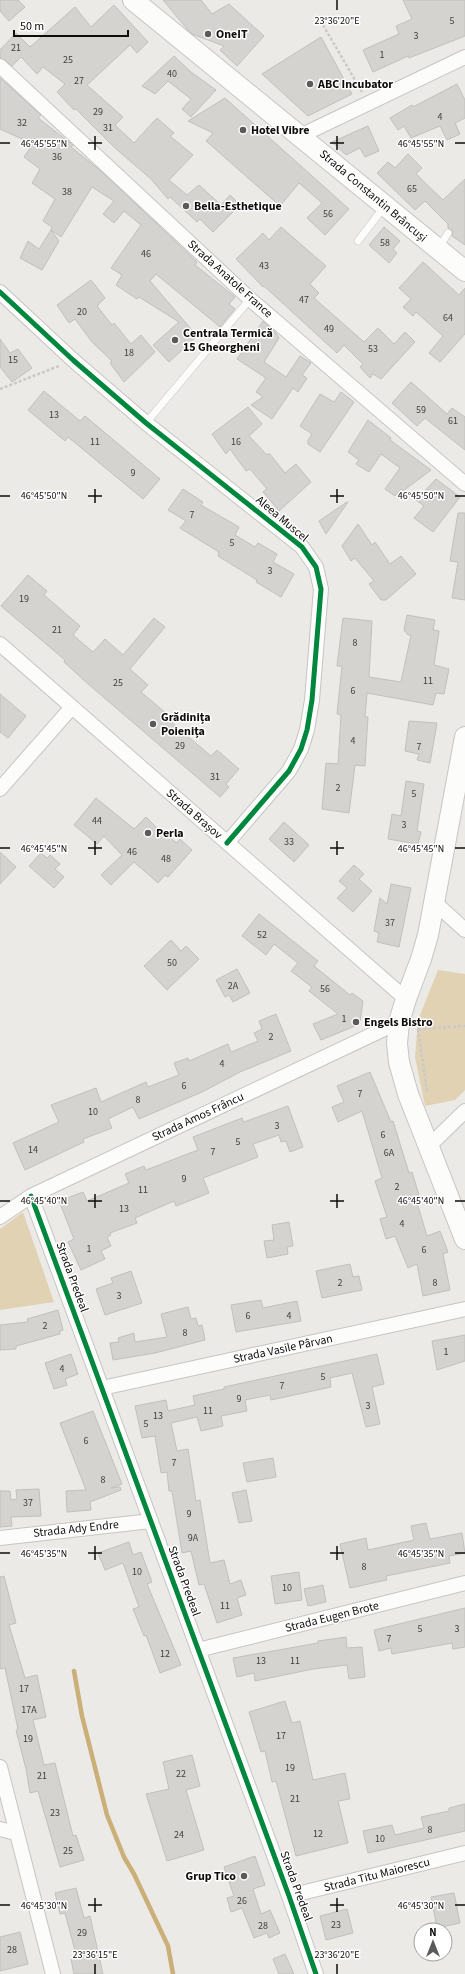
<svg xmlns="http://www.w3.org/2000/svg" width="465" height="1974" font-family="'Source Sans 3',sans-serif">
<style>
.green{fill:#e1d2b4}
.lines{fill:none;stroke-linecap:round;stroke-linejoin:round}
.stream{stroke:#cab078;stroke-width:4.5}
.building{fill:#d4d3d0;stroke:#c2c0be}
.lane-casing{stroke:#c7c5c2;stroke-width:8}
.street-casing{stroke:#c7c5c2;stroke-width:16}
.secondary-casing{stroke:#c7c5c2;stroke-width:22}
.path{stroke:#cac9c8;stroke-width:2.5;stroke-dasharray:3 2;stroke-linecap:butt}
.lane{stroke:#fcfcfb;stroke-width:7}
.street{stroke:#fcfcfb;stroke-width:14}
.secondary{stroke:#fcfcfb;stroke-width:20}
.cycleway-casing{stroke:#fff;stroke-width:8}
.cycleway{stroke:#00873e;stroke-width:5}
.ticks{fill:none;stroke:#0f0d0b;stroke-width:1.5}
.poi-dot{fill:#5c5a58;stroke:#fff;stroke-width:1.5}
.labels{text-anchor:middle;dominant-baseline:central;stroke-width:3;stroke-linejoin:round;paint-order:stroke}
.number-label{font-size:10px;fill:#42403e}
.poi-label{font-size:12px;font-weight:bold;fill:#0f0d0b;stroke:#fff;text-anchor:start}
.street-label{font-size:12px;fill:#0f0d0b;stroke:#fff}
.ticks-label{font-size:10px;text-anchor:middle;fill:#0f0d0b;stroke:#fff;stroke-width:3;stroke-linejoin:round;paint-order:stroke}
</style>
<rect width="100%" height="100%" fill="#eceae7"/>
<!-- green -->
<path class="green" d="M438 970 465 974V1090L455 1100 425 1106 415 1057 418 1020Z
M23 1212 54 1302 0 1310V1229Z"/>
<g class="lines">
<!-- stream -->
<path class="stream" d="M74 1671 82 1716 107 1815 124 1857 134 1874 168 1946 173 1974"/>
</g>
<!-- building -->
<path class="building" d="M0 0H18L25 7 9 21 0 11Z
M163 0H201L212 14 229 4 264 36 237 66 220 50 224 46 192 34 187 29Z
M403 0H465V36L409 58 408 56 373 72 363 50 399 34 396 26 412 19Z
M114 5 148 42 137 53 130 45 87 85 123 117 115 125 134 143 157 118 174 133 170 136 193 155 169 180 187 195 199 185 221 205 230 195 240 205 213 232 200 219 197 222 170 197 168 199 151 179 115 148 76 109 74 110 57 92 65 84 43 67 37 74 21 57 12 66 5 60 0 58V50L16 33 30 47 75 7 91 27Z
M321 37 352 94 308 116 262 74Z
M174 56 191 72 216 90 191 117 182 109 191 99 168 81 155 94 142 86Z
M0 78 41 115 38 118 73 145 71 147 102 172 197 262 195 265 235 297 229 304 235 309 220 327 156 274 150 281 197 336 169 362 153 345 179 322 139 297 137 299 116 285 122 275 111 268 141 225 124 211 114 223 103 214 114 201 92 187 61 237 51 230 52 227 43 221 55 199 32 183 40 169 24 157 33 144 0 129Z
M457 84 465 100V118L455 123 460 134 447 140 440 126 411 138 404 126 398 130 390 118 412 105 413 107Z
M225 98 349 209 325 235 307 218 322 203 299 183 280 206 206 141 213 133 188 121Z
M368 126 379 151 365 157 360 148 346 155 332 142Z
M408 154 422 168 416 174 443 200 465 179V245L452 236 453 231 448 228V224L425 201 415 210 377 173 388 162 395 168Z
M281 227 326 266 310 284 319 293 314 298 364 342 378 328 394 344 405 332 415 342 381 379 373 374 370 378 360 367 363 364 344 345 337 353 264 286 263 287 236 259 263 233 269 240Z
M384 227 400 241 393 249 397 253 389 263 369 245Z
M51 230 59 241 42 270 20 258 28 241 39 249Z
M423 262 459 295 465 288V334L440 362 429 353 443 336 416 312 413 316 403 307 411 299 399 288Z
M91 280 105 298 97 306 112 325 114 323 131 344 141 335 155 352 124 382 110 363 112 361 92 342 75 319 69 323 57 305Z
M263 321 276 333 279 338 264 362 286 377 300 356 311 363 302 375 307 378 298 392 293 388 272 419 251 405 263 397 256 392 266 378 237 359Z
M0 339 10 353 18 349 32 368 12 382 0 367Z
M411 382 447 414 452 408 465 417V450L425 418 417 426 392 403Z
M44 391 80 421 85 416 160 479 143 499 68 437 65 441 28 410Z
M341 392 354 402 320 452 308 444V440L312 434 300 426 320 394 334 402Z
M248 407 262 424 249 436 267 455 269 453 285 473 296 464 311 482 279 511 263 492 267 489 250 469 246 471 230 449 226 454 212 434Z
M368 420 391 438 390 440 431 470 403 491 401 489 395 496 385 489 400 468 381 454 369 472 356 464 359 460 348 452Z
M436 479 460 497 433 532 414 518 424 506 416 500Z
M183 489 203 502 201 505 239 527 235 535 255 547 258 543 277 554 273 562 294 574 281 597 256 582 257 580 218 556 219 552 180 528 186 521 168 510Z
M347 502H348L326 534 319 521Z
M458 513H465V600L452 598 458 562 450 561Z
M358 524 372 545 375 542 390 564 401 556 416 574 386 600H381L369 584 374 581 355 558 351 561 342 546Z
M28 575 47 591 44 595 80 626 73 635 93 652 105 639 123 655 154 618 165 627 130 669 148 685 141 692 174 720 172 723 211 756 217 750 239 769 226 784 229 787 220 797 87 683 64 662 65 660 1 606Z
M407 615 435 620 433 630 439 631 434 665 449 669 444 694 436 693 433 705 367 693 365 717H368L365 766 355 765 349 813 322 809 326 763 338 764 341 715 337 714 342 666H337L343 618 372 621 369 677 401 682 411 635H408L404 630Z
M0 694 26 716 8 738 0 732Z
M409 721 437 723 430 763 417 760 419 754 405 751Z
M406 781 424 784 417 831 421 832 418 844 388 839 392 814 401 816Z
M96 798 134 829 146 817 167 838 168 836 177 843 180 839 192 850 168 877 165 875 158 883 134 862 111 885 101 875 122 855 104 836 97 844 74 825Z
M284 822 309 845 294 862 269 839Z
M0 852 16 867 0 884Z
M41 853 47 858 50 855 60 864 55 869 64 877 54 888 29 866Z
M354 865 364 874 359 879 372 891 353 912 337 898 347 888 339 881Z
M391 884 411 888 399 947 377 942 379 933 374 931 380 898 387 904Z
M259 914 318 961 314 966 350 995 352 993 363 1001 360 1024 321 1040 313 1024 338 1014 309 991 312 987 291 971 298 963 274 944 266 955 242 936Z
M171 940 181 951 186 946 199 959 167 990 144 966Z
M237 969 250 993 233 1002 229 995 225 997 216 980Z
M276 1014 291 1051 240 1072 202 1092 139 1119 133 1107 108 1119 112 1128 83 1139 84 1142 25 1170 13 1143 59 1122 51 1105 96 1088 101 1102 146 1082 148 1087 179 1075 174 1063 188 1058 189 1061 228 1044 231 1052 258 1041 254 1033 262 1029 259 1021Z
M370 1072 391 1122 393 1121 409 1173 412 1172 419 1195 415 1196 427 1236 440 1231 448 1252 443 1254 450 1290 423 1296 417 1264 408 1268 395 1236 386 1239 380 1219 387 1217 375 1181 382 1178 362 1111 338 1122 332 1107 344 1102 337 1086Z
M288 1106 303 1147 290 1152 286 1141 281 1142 279 1135 253 1144 258 1157 203 1178 209 1193 176 1206 174 1201 135 1218 137 1223 110 1233 111 1235 107 1237 111 1246 101 1251 105 1259 81 1270 68 1242 74 1239 59 1201 83 1192 87 1201 129 1183 125 1174 144 1166 146 1170 198 1150 193 1137 242 1118 244 1122Z
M289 1222 293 1246 287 1247 288 1254 267 1258 264 1241 274 1240 272 1225Z
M350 1264 353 1277 359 1276 362 1290 322 1298 316 1271Z
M131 1271 142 1303 105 1315 96 1289 113 1283 111 1278Z
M261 1300 263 1308 297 1301 301 1321 236 1332 231 1305Z
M188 1307 191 1319 196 1318 198 1326 202 1325 205 1340 155 1353 113 1360 110 1343 119 1342 118 1338 134 1333 135 1342 167 1337 161 1314Z
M58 1310 63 1330 60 1331V1334L16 1346V1349L0 1350V1325L28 1322 27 1319Z
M465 1335V1361L437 1370 432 1341Z
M71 1354 78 1374 65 1379 67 1385 54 1389 45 1363Z
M377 1354 384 1384 372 1387 380 1424 366 1427 352 1373 330 1378 331 1387 271 1400 270 1395 245 1400 247 1411 221 1416 223 1426 201 1431 197 1417 171 1423 177 1451 188 1449 196 1501 200 1500 210 1563 224 1560 230 1584 241 1580 246 1595 237 1598 242 1615 217 1623 204 1584 199 1585 191 1551 182 1553 172 1491H169L167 1472 161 1473 155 1436 142 1438 135 1406 166 1400 168 1411 195 1405 193 1396 224 1389V1387Z
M93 1411 122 1484 111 1488 120 1487 121 1490 90 1502 91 1510 67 1512 66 1491 86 1490 60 1423Z
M273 1458 276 1477 247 1482 243 1463Z
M39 1489 41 1516 11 1517 12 1526 0 1527V1491H10L11 1500 17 1499 16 1490Z
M246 1490 252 1521 239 1523 232 1493Z
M426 1523 430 1539 462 1533 465 1553 449 1556 450 1563 386 1576 387 1580 350 1588 340 1544 366 1538 368 1550 414 1540 411 1526Z
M129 1542 133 1555 141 1552 152 1582 147 1584 181 1665 160 1673 146 1635 144 1636 133 1609 139 1607 123 1563 105 1570 98 1553Z
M299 1572 302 1600 275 1604 271 1576Z
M4 1576 16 1623 9 1625 25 1678 37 1675 46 1717 33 1720 44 1765 55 1763 73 1836 76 1835 84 1860 60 1867 38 1791 30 1793 26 1769 16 1730 18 1729 5 1668 0 1669V1577Z
M323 1585 326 1602 308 1606 304 1589Z
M465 1608V1647L453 1649 452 1643 392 1654 391 1648 379 1651 374 1630Z
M346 1637 347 1648 362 1647 365 1677 349 1679 347 1665 313 1669 255 1681 254 1673 237 1677 233 1658 318 1643V1641Z
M285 1701 292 1723 300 1721 313 1780 345 1773 350 1799 338 1801 348 1843 296 1856 276 1781 272 1782 265 1751 261 1752 249 1712Z
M192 1755 200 1786 186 1790 204 1850 167 1861 146 1794 169 1789 163 1762Z
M465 1804V1831L368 1853 363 1831 392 1825 395 1835 424 1828 421 1817 449 1811V1808Z
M255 1856 265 1885 253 1889 261 1914 270 1910 280 1933 269 1938 267 1933 254 1938 242 1908 231 1912 227 1898 234 1896 224 1867Z
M76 1888 84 1918 90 1916 103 1974H74L71 1959 77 1958 65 1913 60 1914 55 1893Z
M454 1893 460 1923 437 1928 431 1897Z
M347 1909 353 1933 326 1940 320 1916Z
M20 1932 28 1964 0 1971V1937Z
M285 1954 294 1974H279L273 1959Z"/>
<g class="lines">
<defs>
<path id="lane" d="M358 241 384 207
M439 248 448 233
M146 423 250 299"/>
<path id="street" d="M0 66 250 299 465 484
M300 136 465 57
M0 292 73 360 146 423 302 547 316 567 321 589 312 700 307 730 301 749 289 771 227 843
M0 644 406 999
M0 789 72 707
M433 901 465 930
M428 1147 465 1111
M31 1196 289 1896 316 1974
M0 1217 31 1196 399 1022
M102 1388 465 1309
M0 1538 151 1521
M198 1650 465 1583
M0 1767 53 1974
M0 1829 16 1833
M289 1896 465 1853"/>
<path id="secondary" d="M133 0 465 271
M465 737 428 935 421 959 406 999 399 1022 397 1043 399 1062 408 1094 465 1239"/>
</defs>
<!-- lane casing -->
<use href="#lane" class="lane-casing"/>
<!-- street casing -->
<use href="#street" class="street-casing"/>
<!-- secondary casing -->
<use href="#secondary" class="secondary-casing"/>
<!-- path -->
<path class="path" d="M323 25 362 92
M0 389 59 366
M418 1029 427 1092
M418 1029 465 1026"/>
<!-- lane -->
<use href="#lane" class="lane"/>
<!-- street -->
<use href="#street" class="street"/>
<!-- secondary -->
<use href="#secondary" class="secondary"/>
<defs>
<path id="cycleway" d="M0 292 73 360 146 423 302 547 316 567 321 589 312 700 307 730 301 749 289 771 227 843
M31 1196 289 1896 316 1974"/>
</defs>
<!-- cycleway casing -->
<use href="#cycleway" class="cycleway-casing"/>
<!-- cycleway -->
<use href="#cycleway" class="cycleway"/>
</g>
<!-- ticks -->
<path class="ticks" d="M337 0V10M95 136V150M337 136V150M0 143H10M88 143H102M330 143H344M455 143H465M95 489V503M337 489V503M0 496H10M88 496H102M330 496H344M455 496H465M95 841V855M337 841V855M0 848H10M88 848H102M330 848H344M455 848H465M95 1194V1208M337 1194V1208M0 1201H10M88 1201H102M330 1201H344M455 1201H465M95 1546V1560M337 1546V1560M0 1553H10M88 1553H102M330 1553H344M455 1553H465M95 1898V1912M337 1898V1912M0 1905H10M88 1905H102M330 1905H344M455 1905H465M95 1964V1974M337 1964V1974"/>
<!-- markers -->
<g class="poi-dot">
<circle cx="208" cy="34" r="4"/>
<circle cx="310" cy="84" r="4"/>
<circle cx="243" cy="130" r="4"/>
<circle cx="186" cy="206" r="4"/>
<circle cx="175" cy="340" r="4"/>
<circle cx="153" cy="724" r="4"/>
<circle cx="148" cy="833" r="4"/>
<circle cx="356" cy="1022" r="4"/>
<circle cx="244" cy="1876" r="4"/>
</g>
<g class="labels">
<!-- number labels -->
<g class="number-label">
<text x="452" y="21">5</text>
<text x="416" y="36">3</text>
<text x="16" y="48">21</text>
<text x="382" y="55">1</text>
<text x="68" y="60">25</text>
<text x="172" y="74">40</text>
<text x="79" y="81">27</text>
<text x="98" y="112">29</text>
<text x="440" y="117">4</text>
<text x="22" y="123">32</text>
<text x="108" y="128">31</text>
<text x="57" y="157">36</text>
<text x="412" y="189">65</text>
<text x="67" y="192">38</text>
<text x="328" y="214">56</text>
<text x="385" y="243">58</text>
<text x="146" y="254">46</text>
<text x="264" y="266">43</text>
<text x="304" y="300">47</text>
<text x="82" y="312">20</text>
<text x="448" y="318">64</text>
<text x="329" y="329">49</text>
<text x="373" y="349">53</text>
<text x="129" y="353">18</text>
<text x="13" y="360">15</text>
<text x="421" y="410">59</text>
<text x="54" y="415">13</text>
<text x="453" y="421">61</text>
<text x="95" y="442">11</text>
<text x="236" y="442">16</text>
<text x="133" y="473">9</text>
<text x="192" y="515">7</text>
<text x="232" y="543">5</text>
<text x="270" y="571">3</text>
<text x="24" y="599">19</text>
<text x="57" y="630">21</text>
<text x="355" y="643">8</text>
<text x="428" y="681">11</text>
<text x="118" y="683">25</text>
<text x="353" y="691">6</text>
<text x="353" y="741">4</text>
<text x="180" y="746">29</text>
<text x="419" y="747">7</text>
<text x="215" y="777">31</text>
<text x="338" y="788">2</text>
<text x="414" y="794">5</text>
<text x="97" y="821">44</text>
<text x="404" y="825">3</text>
<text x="289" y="842">33</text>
<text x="132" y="852">46</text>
<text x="166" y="859">48</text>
<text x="390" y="923">37</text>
<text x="262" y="935">52</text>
<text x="172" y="963">50</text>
<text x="233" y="986">2A</text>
<text x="325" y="989">56</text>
<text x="344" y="1019">1</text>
<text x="271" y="1037">2</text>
<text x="222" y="1064">4</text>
<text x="184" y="1086">6</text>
<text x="360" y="1094">7</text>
<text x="138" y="1100">8</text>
<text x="93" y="1112">10</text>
<text x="277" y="1126">3</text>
<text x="383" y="1135">6</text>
<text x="238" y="1142">5</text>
<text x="33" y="1150">14</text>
<text x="213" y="1152">7</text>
<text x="389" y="1153">6A</text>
<text x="184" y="1179">9</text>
<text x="397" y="1187">2</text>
<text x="143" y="1190">11</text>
<text x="124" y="1209">13</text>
<text x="402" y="1224">4</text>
<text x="89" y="1249">1</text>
<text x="424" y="1250">6</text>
<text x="340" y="1283">2</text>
<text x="435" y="1283">8</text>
<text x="119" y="1296">3</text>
<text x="248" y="1316">6</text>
<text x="289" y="1316">4</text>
<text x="45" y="1326">2</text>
<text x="185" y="1333">8</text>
<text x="446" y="1352">1</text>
<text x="62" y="1369">4</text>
<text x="323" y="1377">5</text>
<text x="282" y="1386">7</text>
<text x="239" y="1399">9</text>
<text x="368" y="1406">3</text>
<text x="208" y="1411">11</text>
<text x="158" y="1416">13</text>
<text x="146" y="1424">5</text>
<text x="86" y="1441">6</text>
<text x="174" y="1463">7</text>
<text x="103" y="1480">8</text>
<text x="28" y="1503">37</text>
<text x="189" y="1514">9</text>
<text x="193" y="1538">9A</text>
<text x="364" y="1567">8</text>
<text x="137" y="1572">10</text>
<text x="287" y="1588">10</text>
<text x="225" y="1606">11</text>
<text x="420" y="1629">5</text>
<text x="457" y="1629">3</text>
<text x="389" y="1639">7</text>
<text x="165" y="1654">12</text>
<text x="261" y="1661">13</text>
<text x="295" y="1661">11</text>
<text x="24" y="1689">17</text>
<text x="29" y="1710">17A</text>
<text x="281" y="1736">17</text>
<text x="28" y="1739">19</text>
<text x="290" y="1768">19</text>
<text x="181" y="1774">22</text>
<text x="42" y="1776">21</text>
<text x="295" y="1799">21</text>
<text x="55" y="1813">23</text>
<text x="430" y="1830">8</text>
<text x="318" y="1834">12</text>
<text x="179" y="1835">24</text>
<text x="380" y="1839">10</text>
<text x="68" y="1851">25</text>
<text x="242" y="1901">26</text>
<text x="336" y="1925">23</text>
<text x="263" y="1926">28</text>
<text x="82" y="1933">29</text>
<text x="12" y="1950">28</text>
</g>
<!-- poi labels -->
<g class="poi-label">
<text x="216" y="34">OneIT</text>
<text x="318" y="84">ABC Incubator</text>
<text x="251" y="130">Hotel Vibre</text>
<text x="194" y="206">Bella-Esthetique</text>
<text x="183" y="333">Centrala Termică<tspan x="183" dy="14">15 Gheorgheni</tspan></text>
<text x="161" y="717">Grădinița<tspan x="161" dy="14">Poienița</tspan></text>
<text x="156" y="833">Perla</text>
<text x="364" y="1022">Engels Bistro</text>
<text x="236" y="1876" text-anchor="end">Grup Tico</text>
</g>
<!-- street labels -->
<g class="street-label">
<text transform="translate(373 196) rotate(40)">Strada Constantin Brâncuși</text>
<text transform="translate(230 279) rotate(42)">Strada Anatole France</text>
<text transform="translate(282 519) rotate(40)">Aleea Muscel</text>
<text transform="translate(194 814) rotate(41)">Strada Brașov</text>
<text transform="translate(198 1117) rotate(-25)">Strada Amos Frâncu</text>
<text transform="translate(72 1277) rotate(70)">Strada Predeal</text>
<text transform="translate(283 1349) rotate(-12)">Strada Vasile Pârvan</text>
<text transform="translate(76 1529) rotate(-6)">Strada Ady Endre</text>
<text transform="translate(184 1581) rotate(70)">Strada Predeal</text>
<text transform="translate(332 1617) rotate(-14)">Strada Eugen Brote</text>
<text transform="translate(377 1875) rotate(-14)">Strada Titu Maiorescu</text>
<text transform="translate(296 1886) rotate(70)">Strada Predeal</text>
</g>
</g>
<g class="ticks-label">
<text x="337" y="24">23°36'20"E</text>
<text x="44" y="147">46°45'55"N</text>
<text x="421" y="147">46°45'55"N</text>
<text x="44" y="499">46°45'50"N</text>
<text x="421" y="499">46°45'50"N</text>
<text x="44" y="852">46°45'45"N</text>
<text x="421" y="852">46°45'45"N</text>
<text x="44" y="1204">46°45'40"N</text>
<text x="421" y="1204">46°45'40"N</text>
<text x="44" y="1557">46°45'35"N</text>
<text x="421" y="1557">46°45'35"N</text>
<text x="44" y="1909">46°45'30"N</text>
<text x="421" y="1909">46°45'30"N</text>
<text x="95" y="1958">23°36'15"E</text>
<text x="337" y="1958">23°36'20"E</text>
</g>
<!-- north arrow -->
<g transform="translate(433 1942)"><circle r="19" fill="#ffffff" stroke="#9f9e9d"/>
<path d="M0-3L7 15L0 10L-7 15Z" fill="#5c5a58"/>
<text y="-6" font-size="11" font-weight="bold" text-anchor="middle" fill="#0f0d0b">N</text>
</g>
<!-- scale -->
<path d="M14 30v6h114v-6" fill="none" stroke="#0f0d0b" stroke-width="2"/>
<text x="20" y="30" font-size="12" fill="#0f0d0b" stroke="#ffffff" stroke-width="3" paint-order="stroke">50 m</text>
</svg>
